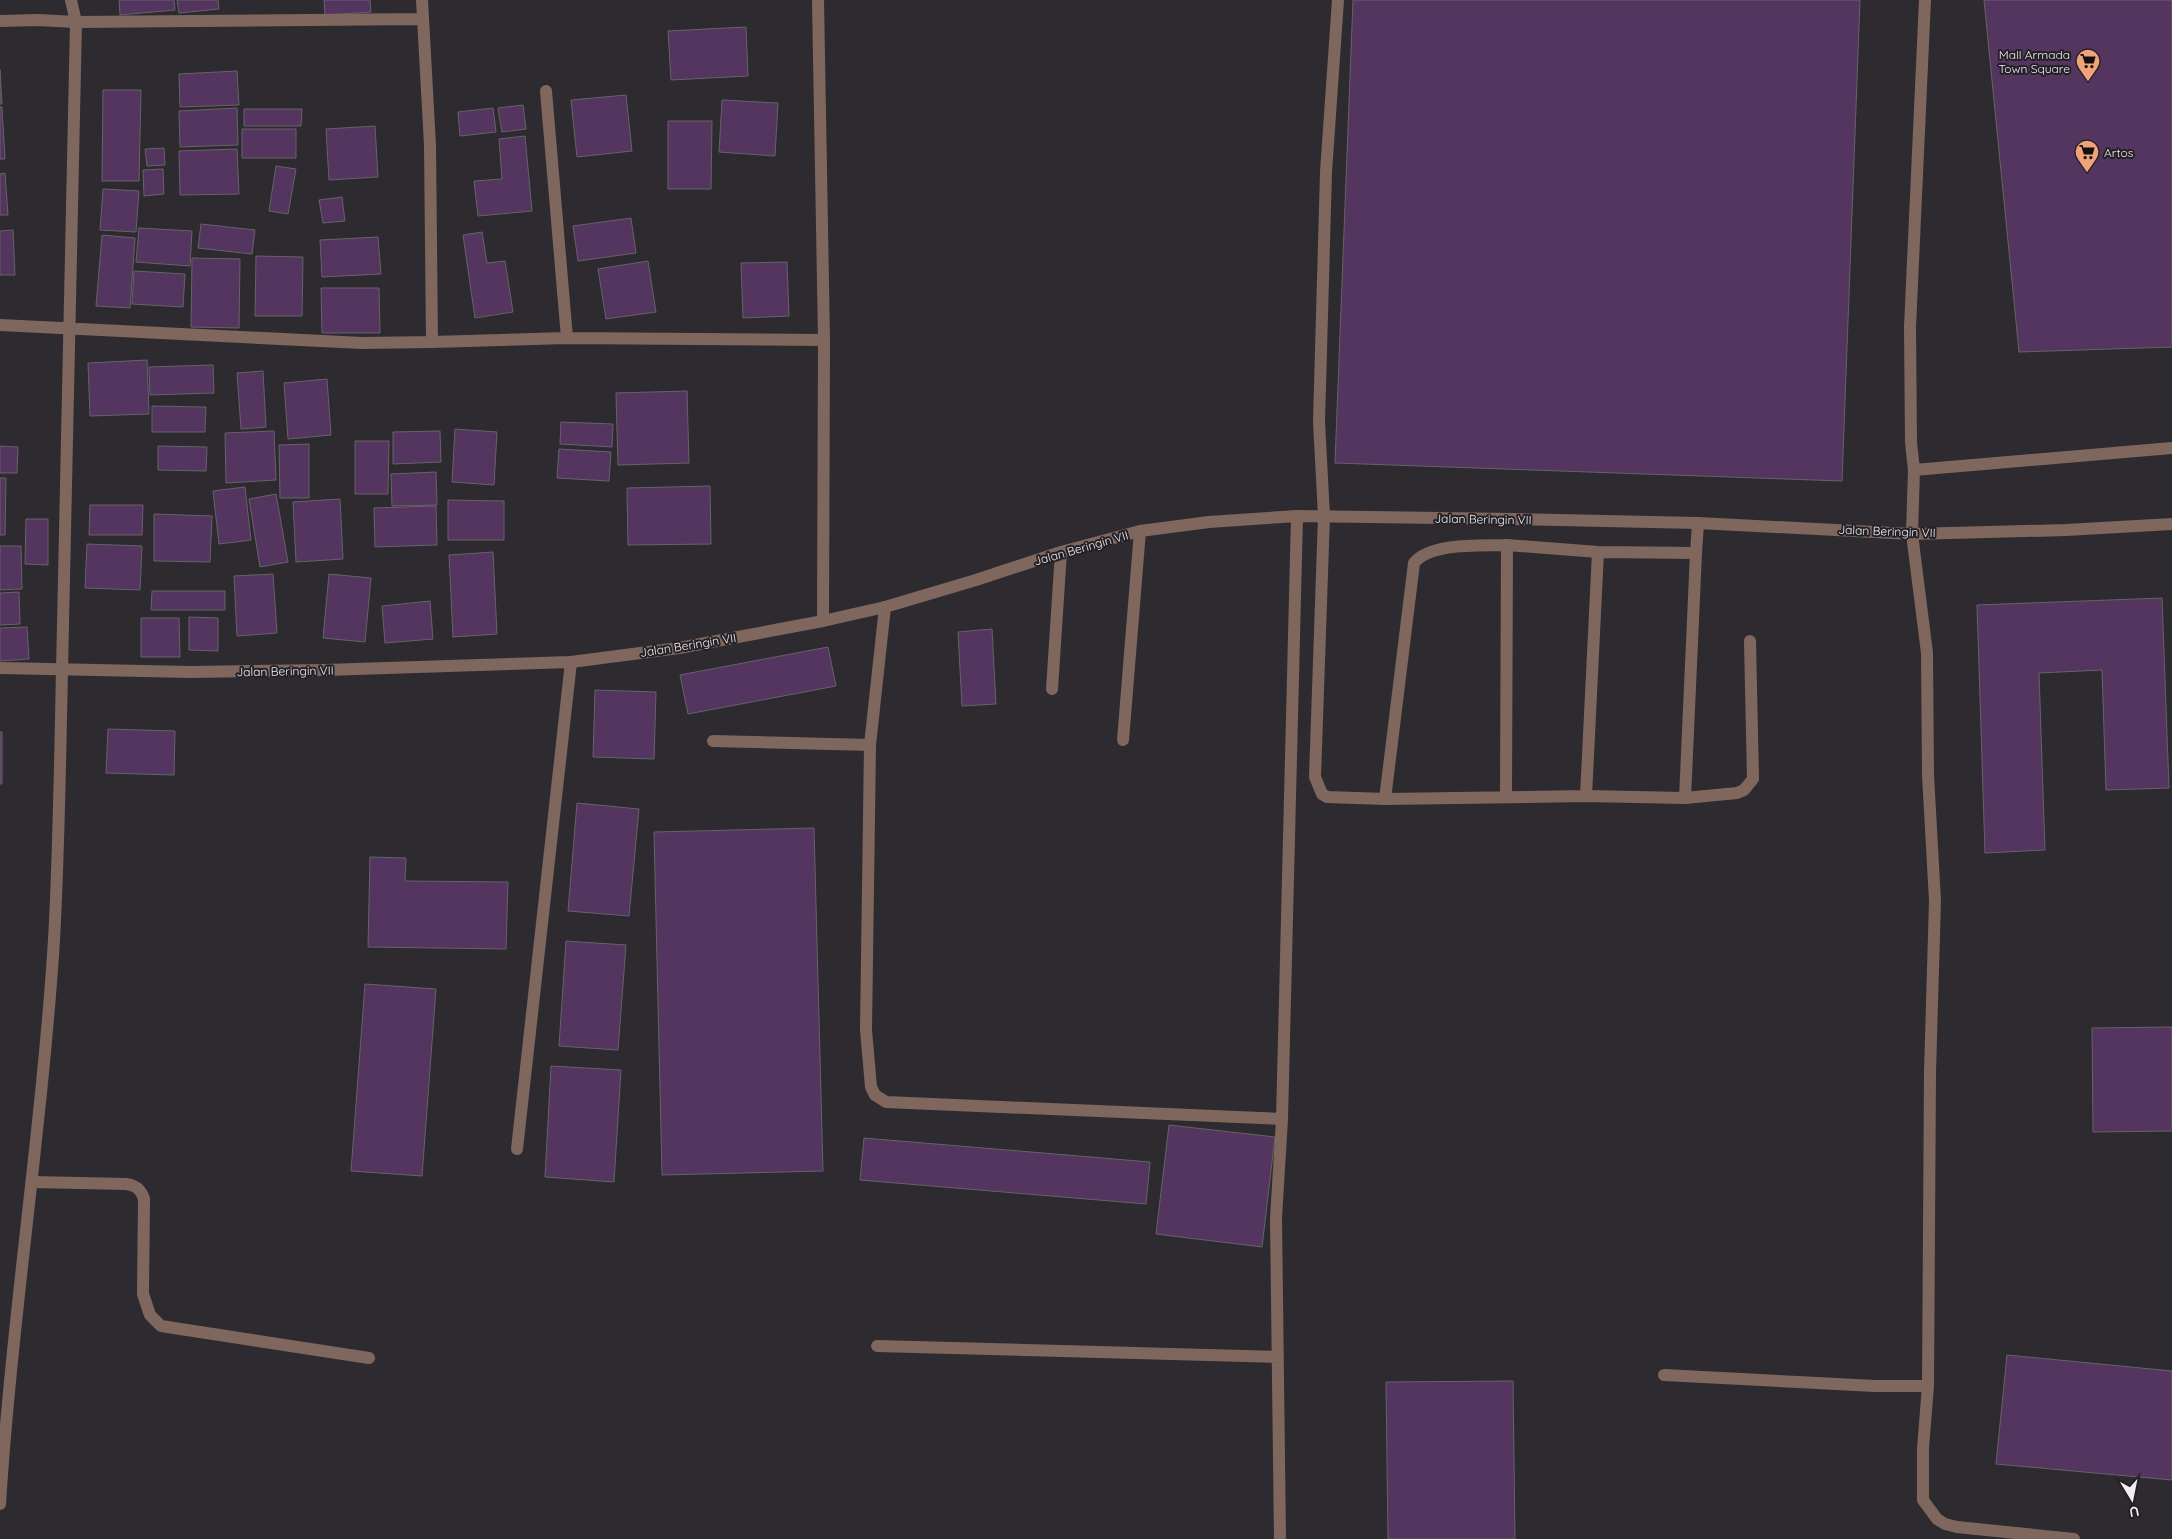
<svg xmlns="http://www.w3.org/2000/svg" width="2172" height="1539" font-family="Quicksand,sans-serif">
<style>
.building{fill:#53355f;stroke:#666368}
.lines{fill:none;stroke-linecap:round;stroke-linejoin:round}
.lane{stroke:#7f675d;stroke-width:12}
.street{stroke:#7f675d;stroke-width:12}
.labels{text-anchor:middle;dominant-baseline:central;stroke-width:4;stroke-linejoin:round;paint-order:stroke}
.poi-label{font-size:12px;fill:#f1eef2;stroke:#242126;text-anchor:end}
.street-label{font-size:12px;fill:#f1eef2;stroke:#242126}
</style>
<rect width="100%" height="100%" fill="#2e2b30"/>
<!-- building -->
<path class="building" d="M119 0H174L175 10 120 15Z
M177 0H218L219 9 179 13Z
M324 0H370L371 12 325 15Z
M1353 0H1860L1842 481 1335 463Z
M1984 0H2172V347L2019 352Z
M746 27 748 76 671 80 668 31Z
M0 70 2 104H0Z
M237 71 239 105 180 107 179 74Z
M103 90H141L139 181H102Z
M626 95 632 151 577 157 571 100Z
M722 100 778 103 775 156 719 152Z
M523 105 526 129 502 132 498 108Z
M0 107H2L5 159H0Z
M237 108 238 145 180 147 179 111Z
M493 108 496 132 460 136 458 112Z
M244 109H302L301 126H244Z
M668 121H712L711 189H668Z
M375 126 378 177 329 180 326 129Z
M242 129H296V158H242Z
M525 136 532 211 478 216 474 181 502 179 499 139Z
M164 148 165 165 147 166 145 149Z
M237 149 239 194 180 195 179 151Z
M276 166 296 169 288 214 269 211Z
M163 169 164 194 144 196 143 170Z
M5 173 8 215H0V174Z
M103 189 139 191 136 232 100 230Z
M342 197 345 221 323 223 319 200Z
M631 218 636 253 578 261 573 226Z
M201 224 255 230 252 254 198 248Z
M139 228 192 231 190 266 136 262Z
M13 230 15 275H0V231Z
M482 232 487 263 505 261 513 312 475 318 463 235Z
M102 235 135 238 130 308 96 306Z
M378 237 381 274 322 277 320 240Z
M256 256 303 257 302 316H255Z
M192 258 240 259 239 328 191 327Z
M648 261 656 312 606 319 598 269Z
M787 262 789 316 743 318 741 263Z
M134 271 185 274 183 307 132 304Z
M321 288H379L380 333H322Z
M147 360 149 414 90 416 88 363Z
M213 365 214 393 150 395 149 367Z
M263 371 266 427 241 429 237 373Z
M327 379 331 435 288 439 284 383Z
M687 391 689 463 618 465 616 393Z
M152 406 206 407 205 432H152Z
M561 422 613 424 612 447 560 444Z
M455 429 497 432 494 485 452 482Z
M274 431 276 480 226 483 225 433Z
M440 431 441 462 393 464V432Z
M355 441H389L388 494H355Z
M309 444V498H280L279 445Z
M0 446 18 447 17 473H0Z
M158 446 207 447 206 471 158 470Z
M559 449 611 452 609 481 557 478Z
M436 472 437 505 392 506 391 474Z
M0 478H6L5 535H0Z
M710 486 711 544 628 545 627 488Z
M245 487 251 540 219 544 213 491Z
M276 494 288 562 260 567 249 499Z
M340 499 343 559 296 562 293 502Z
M448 500 504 501V540H448Z
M90 505H143L142 535H89Z
M436 506 437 545 375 547 374 508Z
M154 514 212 516 210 562 154 561Z
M26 519H48V565L25 564Z
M87 544 142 546 140 590 85 588Z
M0 546H21L22 589 0 590Z
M493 552 497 634 453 637 449 555Z
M273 574 277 633 237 636 234 576Z
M329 574 371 578 365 642 323 638Z
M152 591H225V610H151Z
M19 592 20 624 0 625V593Z
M2162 598 2169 788 2106 790 2102 670 2039 673 2045 850 1985 853 1977 605Z
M430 601 433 639 385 643 382 606Z
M189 617 218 618V651L189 650Z
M141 618H179L180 657H141Z
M27 627 29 659 0 661V628Z
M992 629 996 704 962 706 958 632Z
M828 647 836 686 688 714 680 675Z
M595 690 656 692 654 759 593 757Z
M108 729 175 731 174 775 106 773Z
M0 732H2V784H0Z
M577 803 639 809 629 916 568 911Z
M814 828 823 1171 662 1175 654 832Z
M370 857 406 858 405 881 508 882 506 949 368 947Z
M566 941 626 945 618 1050 559 1046Z
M365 984 436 989 422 1176 351 1171Z
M2172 1027V1131L2093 1132 2092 1028Z
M551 1066 621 1070 614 1182 545 1177Z
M1169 1125 1275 1137 1262 1247 1156 1234Z
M864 1138 1150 1162 1146 1204 860 1180Z
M2007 1355 2172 1371V1480L1996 1464Z
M1513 1381 1515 1539H1388L1386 1382Z"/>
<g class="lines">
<!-- lane -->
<path class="lane" d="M1338 0 1326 172 1319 422 1324 516 1315 777 1322 794 1327 797 1385 799 1586 796 1598 552
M1925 0 1910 327 1911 442 1914 470 1912 534 1927 653 1928 775 1935 901 1930 1072 1928 1386 1923 1448V1500L1937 1519 1945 1524 1957 1527 2074 1539
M1914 470 2172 448
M1507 545 1598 552 1696 553 1685 798 1737 793 1744 790 1753 779 1750 641
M1696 553 1698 523
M885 607 870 745 866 1030 871 1087 875 1095 886 1102 1282 1119
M713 741 870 745
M1586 796 1685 798
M1385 799 1414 563C1431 542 1481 546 1507 545L1506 795
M517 1149 571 662
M32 1182 126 1184C135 1185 141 1189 144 1199L143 1294 150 1315 161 1326 369 1358
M877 1346 1278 1357
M1664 1375 1875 1386H1928
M1280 1539 1276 1218 1282 1119 1297 516"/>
<!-- street -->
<path class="street" d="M818 0 824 340
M0 21 38 20 76 22 422 19
M546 91 567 338
M0 325 362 343 432 342 430 145 422 0
M432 342 567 338 824 340 823 621
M0 668 191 672 325 670 571 662 679 648 823 621 885 607 976 580 1061 552 1140 531 1209 522 1297 516 1512 519 1698 523 1912 534 2066 530 2172 524
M1052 689 1061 552
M1123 740 1140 531
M0 1504C12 1316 42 1128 54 940 59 850 60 760 62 671 67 454 72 238 76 22L71 0"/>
</g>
<!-- icons -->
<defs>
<symbol id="supermarket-pin" viewBox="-11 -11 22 30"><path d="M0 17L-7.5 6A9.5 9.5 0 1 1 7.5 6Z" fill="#f0a279" stroke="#242126"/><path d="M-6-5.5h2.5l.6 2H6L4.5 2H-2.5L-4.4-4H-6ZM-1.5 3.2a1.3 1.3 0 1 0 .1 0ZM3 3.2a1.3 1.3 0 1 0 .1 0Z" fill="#111"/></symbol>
</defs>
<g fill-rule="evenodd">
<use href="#supermarket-pin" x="2074" y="47" width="28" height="38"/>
<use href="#supermarket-pin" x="2073" y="138" width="28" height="38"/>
</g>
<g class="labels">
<!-- poi labels -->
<g class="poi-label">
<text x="2070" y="54">Mall Armada<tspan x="2070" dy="14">Town Square</tspan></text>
<text x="2104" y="152" text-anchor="start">Artos</text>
</g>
<!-- street labels -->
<g class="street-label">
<text transform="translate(1483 519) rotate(1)">Jalan Beringin VII</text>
<text transform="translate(1887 531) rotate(2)">Jalan Beringin VII</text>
<text transform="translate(1081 548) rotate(-16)">Jalan Beringin VII</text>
<text transform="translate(688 645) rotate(-9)">Jalan Beringin VII</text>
<text transform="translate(285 671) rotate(-1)">Jalan Beringin VII</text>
</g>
</g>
<!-- north arrow -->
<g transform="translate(2132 1499) rotate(170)" stroke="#242126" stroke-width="4" paint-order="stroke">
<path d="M0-4L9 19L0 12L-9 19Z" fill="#f1eef2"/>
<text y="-8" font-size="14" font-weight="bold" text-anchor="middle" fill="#f1eef2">U</text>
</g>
</svg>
